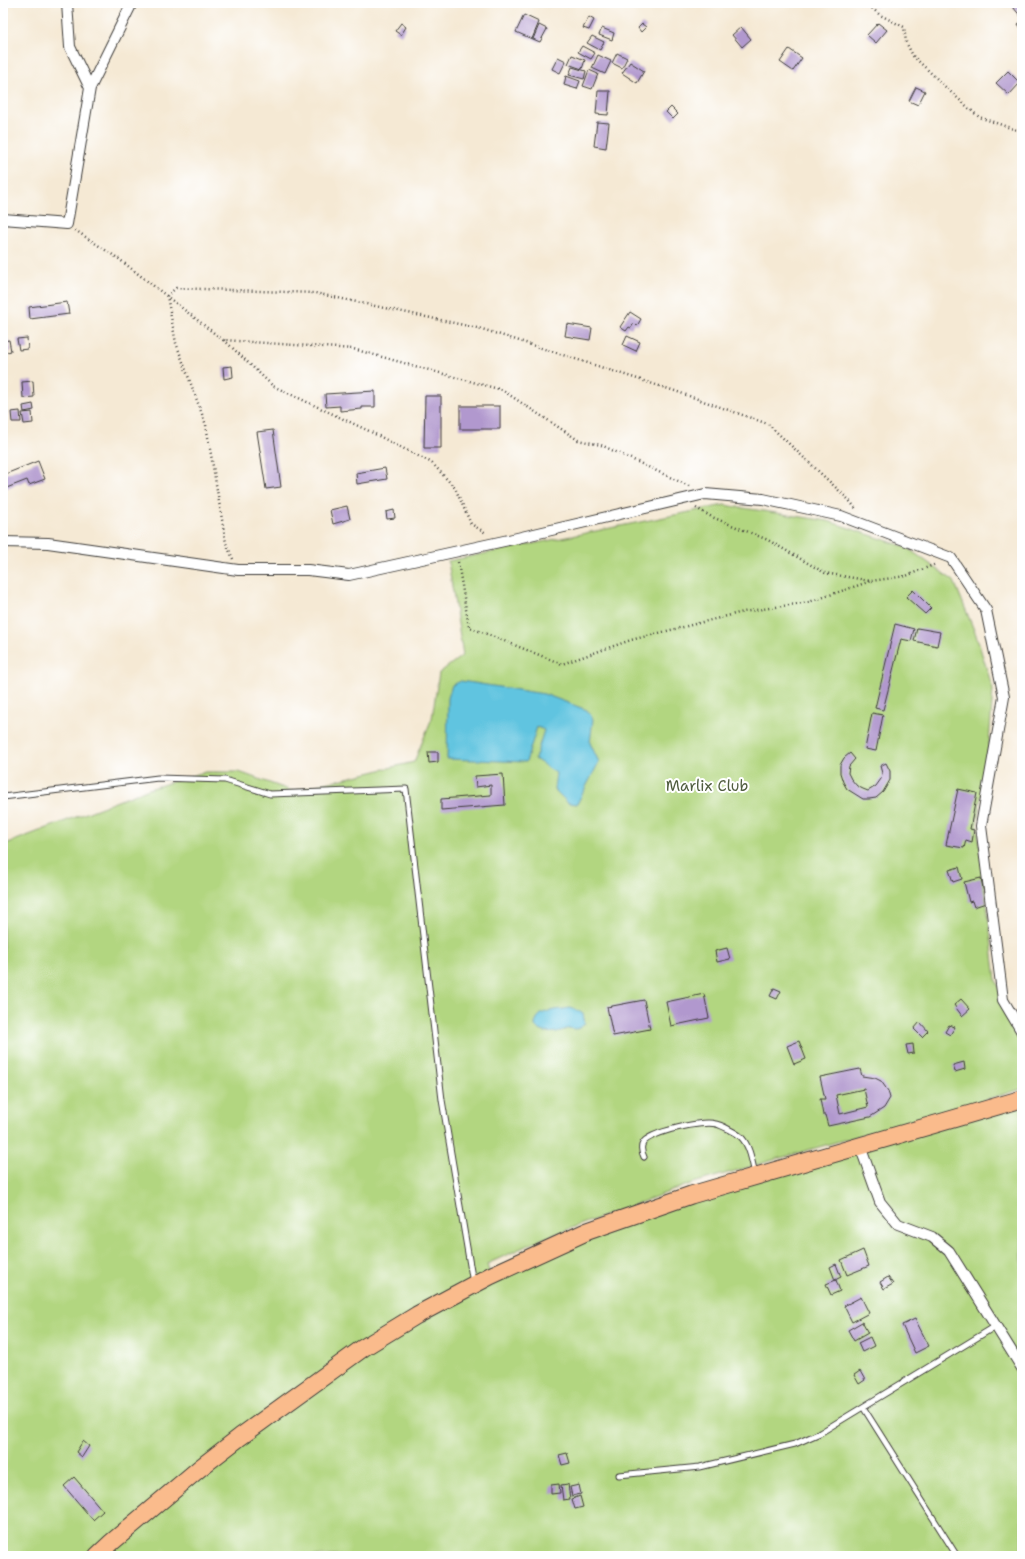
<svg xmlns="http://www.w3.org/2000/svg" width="1025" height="1559" font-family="'Shantell Sans',sans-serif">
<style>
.green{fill:#b2d680;stroke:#67794e}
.water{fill:#61c4e0;stroke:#3e707e}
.building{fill:#b198ce;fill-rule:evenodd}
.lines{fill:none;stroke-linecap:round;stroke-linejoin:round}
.lane-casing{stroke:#3d3b38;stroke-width:7}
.street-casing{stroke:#3d3b38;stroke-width:12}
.primary-casing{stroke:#3d3b38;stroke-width:19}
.path{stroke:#3d3b38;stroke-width:2.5;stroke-dasharray:1 3;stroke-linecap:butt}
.lane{stroke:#fff;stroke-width:5}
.street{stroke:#fff;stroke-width:10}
.primary{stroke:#fabb8c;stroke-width:17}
.labels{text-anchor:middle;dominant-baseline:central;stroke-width:4;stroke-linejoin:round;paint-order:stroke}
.park-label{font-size:15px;fill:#505d3f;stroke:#fff}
</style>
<rect width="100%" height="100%" fill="#fff"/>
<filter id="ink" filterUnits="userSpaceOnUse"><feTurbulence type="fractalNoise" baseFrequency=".025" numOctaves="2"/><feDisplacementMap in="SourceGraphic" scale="8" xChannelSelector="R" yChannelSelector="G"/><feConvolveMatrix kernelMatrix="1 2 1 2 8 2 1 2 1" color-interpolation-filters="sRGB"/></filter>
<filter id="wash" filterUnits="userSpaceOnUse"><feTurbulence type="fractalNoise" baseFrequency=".012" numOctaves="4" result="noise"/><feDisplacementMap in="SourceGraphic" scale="16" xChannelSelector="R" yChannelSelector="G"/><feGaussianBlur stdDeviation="0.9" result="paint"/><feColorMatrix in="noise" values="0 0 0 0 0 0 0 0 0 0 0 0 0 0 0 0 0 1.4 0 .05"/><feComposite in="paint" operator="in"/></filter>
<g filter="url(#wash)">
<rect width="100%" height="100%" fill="#f5e9d4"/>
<!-- green -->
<path class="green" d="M724 505 828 521 906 547 954 581 976 635 993 689 989 744 977 823 996 980 1022 1048V1089L693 1183 539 1240 487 1264 490 1276 630 1216 1022 1099V1556H3V845L149 789 204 772H239L292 791 414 762 432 718 439 673 463 655 448 561Z"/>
<!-- water -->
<path class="water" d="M461 681 544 694 587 710 593 719 590 743 599 762 577 804 568 803 554 789 556 773 535 759 544 730 537 727 526 762 447 759 448 698 452 685Z
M570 1008 577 1010 583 1014 585 1023C580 1029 577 1030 569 1028 557 1033 544 1036 535 1026 536 1008 556 1011 570 1008Z"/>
<g id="blocks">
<!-- building -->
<path class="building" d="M870 3H879L876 7Z
M1019 3H1022V18L1013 7Z
M524 15 539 22 532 39 516 32Z
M589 17 594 20 589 30 583 28Z
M1022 21V30L1018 24Z
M401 23 406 27 401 35 395 31Z
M878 23 887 30 876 43 867 35Z
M642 24 646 27 641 32 638 28Z
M539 25 547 29 540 42 533 39Z
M741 27 751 39 742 47 732 35Z
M602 28 614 33 612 40 599 35Z
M592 36 604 42 600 50 587 43Z
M582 46 595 53 591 59 578 52Z
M789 49 802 58 793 71 780 62Z
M617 53 627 58 622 68 612 63Z
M572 55 585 60 582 69 568 64Z
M598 55 611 61 605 74 592 68Z
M558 57 566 61 560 73 552 69Z
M630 62 644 71 637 83 622 73Z
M572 67 586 71 584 79 569 75Z
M589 70 598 74 592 89 583 86Z
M1008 71 1020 83 1009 95 996 83Z
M566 76 580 81 577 89 564 85Z
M916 87 925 91 918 105 909 101Z
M598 91H610L608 115 596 114Z
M671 107 678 114 673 119 666 112Z
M597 122 609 123 606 148 594 146Z
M67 302 69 314 30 319 29 307Z
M630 312 641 319 637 326 634 323 631 328 629 327 626 331 620 327Z
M567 324 592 328 590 340 565 336Z
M627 336 640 342 636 351 623 345Z
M27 338 28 349 19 350 17 339Z
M9 340 11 351 3 353V341Z
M232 366 233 377 224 379 223 367Z
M33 381 34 397 23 398 22 382Z
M375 391V407H362V409L340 411V406L326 407 325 394Z
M425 396H441V448H424Z
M33 404 34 410 24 412 23 406Z
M460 406H500V429H460Z
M20 411 21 422H12L11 412Z
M32 412 33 423 24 424 22 413Z
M273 430 281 487 266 489 257 432Z
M38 461 45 479 29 485 27 480 4 489 3 475Z
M385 468 387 479 357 484 356 473Z
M347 506 350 519 333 524 330 510Z
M394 510 395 518 387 519 386 512Z
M913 590 931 608 925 614 906 597Z
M895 624 914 629 911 641 901 639 883 710 875 708Z
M917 628 940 632 937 646 914 641Z
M872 713 883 715 876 751 865 749Z
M428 752H438V762L429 763Z
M850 753 855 759 849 766 848 773 851 779 857 786 863 789 868 791 876 786 881 779 882 773 880 766 886 763 890 771V780L883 792 876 798 869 799H863L847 789 843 782 840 773V765L844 758Z
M503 774 505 805 441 810V799L491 795V785L476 787 475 776Z
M958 789 977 793 970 829 974 830 972 842 966 840 964 848 946 845Z
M959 867 962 879 953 882 949 870Z
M981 878 986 903 974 907 972 901 969 902 964 882Z
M727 948 730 959 717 962 715 951Z
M774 988 781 991 777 999 770 996Z
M704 994 709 1018 671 1026 666 1002Z
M961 999 970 1009 962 1016 954 1005Z
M644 1000 650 1029 613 1036 607 1007Z
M920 1022 928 1031 922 1037 914 1029Z
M949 1025 955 1027 950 1035 945 1032Z
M799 1041 806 1059 794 1064 787 1046Z
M913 1044 914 1053 908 1054 906 1045Z
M964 1062 965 1069 955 1072 953 1065Z
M860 1069 862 1076 875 1078 881 1081 888 1091 890 1098 884 1108 870 1117 828 1126 825 1115H823L820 1099H825L820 1077ZM864 1089 868 1107 840 1114 836 1095Z
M863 1250 869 1266 847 1275 841 1260Z
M836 1264 841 1277 835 1280 830 1267Z
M888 1277 893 1284 884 1289 880 1282Z
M836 1280 840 1291 831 1295 826 1284Z
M861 1297 869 1313 852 1322 844 1306Z
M915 1319 929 1346 915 1353 902 1325Z
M862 1322 868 1333 854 1341 848 1330Z
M870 1337 874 1346 862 1352 858 1343Z
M860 1371 865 1380 859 1384 854 1375Z
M83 1441 89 1446 82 1457 76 1452Z
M567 1453 570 1463 562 1465 559 1455Z
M74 1477 103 1511 93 1520 64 1486Z
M559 1484 560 1493 551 1494V1485Z
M568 1484 570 1499 563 1500 561 1485Z
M579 1485 581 1494 572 1496 570 1487Z
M580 1496 583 1507 575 1509 572 1499Z"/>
</g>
</g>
<g filter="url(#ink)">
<use href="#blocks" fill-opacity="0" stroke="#3d3b38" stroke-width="1"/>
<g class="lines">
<defs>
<path id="lane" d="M3 797 158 778 225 780 270 794 406 789 442 1100 473 1283
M644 1157C642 1153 640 1148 643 1143 649 1132 704 1120 716 1124 721 1125 737 1133 741 1137 750 1146 752 1162 755 1174
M863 1407 957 1556
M619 1475 700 1467 795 1444 820 1433 996 1326"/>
<path id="street" d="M67 3 70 47 90 88
M3 219 67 224 90 88 132 3
M3 542 48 543 238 570H308L349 575 513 539 705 494 763 499 841 516 951 558 986 610 1004 697 981 826 1003 1000 1022 1032
M860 1146 880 1202 898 1224 932 1237 949 1251 1022 1368"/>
<path id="primary" d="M97 1556 112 1542 200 1468 240 1437 363 1348 417 1315 490 1276 588 1231 691 1195 1022 1099"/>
</defs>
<!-- lane casing -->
<use href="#lane" class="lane-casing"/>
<!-- street casing -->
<use href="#street" class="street-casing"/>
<!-- primary casing -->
<use href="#primary" class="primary-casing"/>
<!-- path -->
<path class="path" d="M866 3 880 15 904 27 906 42 913 56 954 95 979 117 1022 132
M75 230 119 259 223 340 353 349 502 390 578 440 601 445 689 486
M224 340 273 386 369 431 432 463 455 488 471 524 486 533
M696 508 712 517 768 540 825 573 871 581 906 576 936 564
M233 559 226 543 206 425 176 343 167 296 176 288 315 293 482 329 675 391 768 424 848 499 857 510
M458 562 469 627 562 664 631 640 743 612 809 602 871 581"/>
<!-- lane -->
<use href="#lane" class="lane"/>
<!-- street -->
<use href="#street" class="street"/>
<!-- primary -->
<use href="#primary" class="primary"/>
</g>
</g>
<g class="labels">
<!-- park labels -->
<g class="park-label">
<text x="707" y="786">Marlix Club</text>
</g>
</g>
<!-- margin -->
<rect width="1025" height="1559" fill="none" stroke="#fff" stroke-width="16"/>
</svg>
